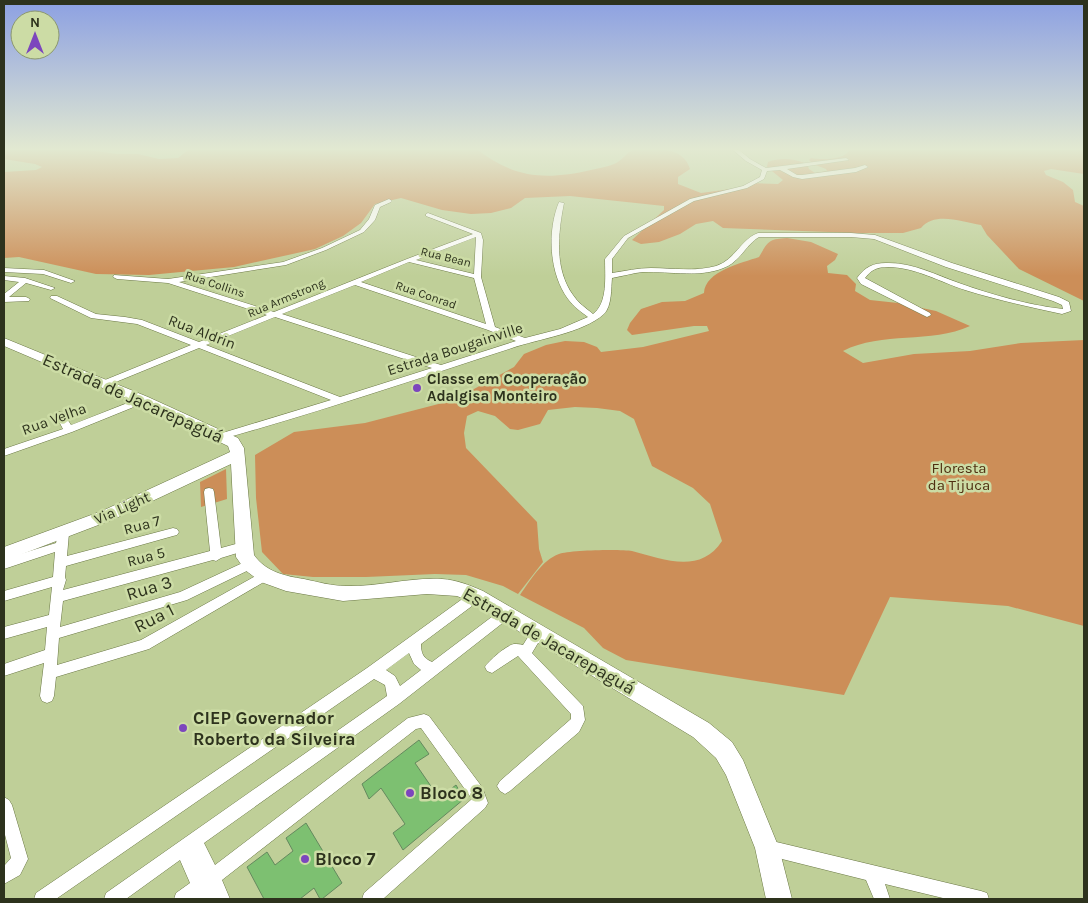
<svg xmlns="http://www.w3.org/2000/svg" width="1088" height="903" font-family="Karla,sans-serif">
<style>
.green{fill:#cc8e58}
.building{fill:#7dc071;stroke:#64895e}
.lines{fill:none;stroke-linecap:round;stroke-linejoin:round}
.street-casing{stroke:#6a7744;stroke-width:1}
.secondary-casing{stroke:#6a7744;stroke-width:1}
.street{fill:#fff;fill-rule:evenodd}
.secondary{fill:#fff;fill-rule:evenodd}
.poi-dot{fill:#7c46bd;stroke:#ccdca5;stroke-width:2}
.labels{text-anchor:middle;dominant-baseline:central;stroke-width:5;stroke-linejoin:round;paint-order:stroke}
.far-street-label{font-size:12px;fill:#2d321d;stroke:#ccdca5}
.street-label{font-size:15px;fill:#2d321d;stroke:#ccdca5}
.poi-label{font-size:15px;font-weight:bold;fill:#2d321d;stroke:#ccdca5;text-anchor:start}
.park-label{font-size:15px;fill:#4f2f11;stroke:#ccdca5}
.near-street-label{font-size:18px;fill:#2d321d;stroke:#ccdca5}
.near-poi-label{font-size:18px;font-weight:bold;fill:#2d321d;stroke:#ccdca5;text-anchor:start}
</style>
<rect width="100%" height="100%" fill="#bfcf98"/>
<!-- green -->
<path class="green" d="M4 150H88L117 154H138L159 159 178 158 188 150H478C515 179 547 180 591 170 598 168 607 167 614 164 620 162 626 154 632 150 653 150 682 144 690 169L678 177V184L701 193 746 187 750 183 778 184 783 180 767 167 768 162C782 157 794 159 807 164L809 169 815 173 827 171 826 169 813 164 809 160 811 158C822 160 844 160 850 150H1084V174L1051 169 1044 171 1046 175 1063 182 1073 190 1075 202 1084 206V301L1019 269 987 235 981 225C962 222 935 211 921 228L903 233H856L723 228 713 221 696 224 680 234 659 242 641 244 632 240 664 210V206L570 196 525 198 511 208 491 213 471 214 442 210 401 198 375 204 361 223 343 236 315 249 234 267 149 275 96 274 19 257 4 258V172L36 170 42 167 35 164 4 159Z
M787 238 811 242 838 254 835 260 827 266 828 273 847 275 856 284 855 291 870 300 898 303 936 311 970 326C931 344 882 331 843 351L863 363 914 354 970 351 1021 343 1084 340V626L1008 606 890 597 844 695 626 660 603 648 584 628 520 595C530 581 542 560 559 554 569 550 621 549 632 551 663 559 700 575 722 541L710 504 693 488 652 466 634 419 620 411 597 408 575 407 548 410 540 424 518 430 510 429 495 416 478 411 467 416 464 433 466 448 537 522 539 549 543 562 518 594 503 586 466 575 435 574 366 577H313L283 574 262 552 256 498 255 455 294 432 365 423 454 400 514 367 524 354 546 345 565 341 584 342 597 347 601 352 643 347 709 331 707 326H694L632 335 627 330 630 323 641 309 662 302 685 301 704 293C705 271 742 263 759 257 768 241 769 239 787 238Z
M226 469 227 499 201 507 200 482Z"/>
<!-- building -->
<path class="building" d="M419 740 429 754 415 763 439 798 456 785 464 799 403 850 393 833 405 824 381 788 369 799 362 784Z
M306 823 342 883 322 899H320L314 888 300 899H264L247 867 267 852 275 865 293 851 286 838Z"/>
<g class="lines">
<defs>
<path id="street" d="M733 150H739L750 159 766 168 846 158 849 160 787 169 797 175H802L855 168 865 165 868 167 856 172 802 179 793 177 780 170 767 171 764 179 747 188 694 201 628 238 612 259V273C625 271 638 268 651 268 672 268 695 272 716 266 735 260 741 239 758 233H851L875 235 952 263 1059 297 1069 302 1071 311 1062 314C1030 307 997 300 965 290 940 282 915 267 888 267 877 267 871 270 865 278L930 313 931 315 927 317 861 284 857 278C865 267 873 263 886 263 912 262 936 275 959 283 989 294 1032 306 1063 309L1062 305 1053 301 946 267 874 239 851 237H759C747 244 741 259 728 266 702 279 671 271 643 272 633 273 623 276 612 278 611 288 612 306 604 314 583 333 538 339 512 348 416 379 319 412 222 439L217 436 219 434 331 400 199 348 106 386H100L99 384 100 382 191 345 137 324 91 318 50 298 51 296H57L96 314 125 317 142 320 199 342 267 315 168 283 117 279 113 277 114 275 168 279 283 262 322 248 360 230 369 219 375 205 389 199 392 201 391 202 380 207 375 220 364 232 326 250 286 265 179 282 274 312 407 259 473 234 426 216V214L428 213 481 233 483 240 481 277 495 327 525 338 560 329 588 317C581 312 573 306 568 299 549 273 547 231 559 202L564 203C558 233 554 269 573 295 578 303 586 308 593 314 608 303 605 276 605 259L624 236 690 199 743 186 760 177 762 170 746 161ZM476 237 474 274 416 260ZM409 262 474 278 486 324 361 282ZM355 285 488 330 516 341 441 365 282 314ZM275 317 432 368 340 397 206 345Z
M4 268 44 270 75 281 71 283 43 274 4 272Z
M4 276 25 278 55 288 51 290 26 283 9 297H26L30 299 29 301 4 302V294L19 282 4 280Z
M143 397 148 400 146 402 72 432 4 456V449L63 429 55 414 57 412H63L71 425Z
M209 488 213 489 214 492 221 548 243 542 247 544 249 547 247 550 221 558 216 561 213 560 63 601 60 627 180 592 249 560 253 562 255 565 253 568 187 600 59 638 57 665 141 640 261 573 265 571 269 573 271 576 269 579 149 649 56 677 54 696 52 701 47 703 42 701 40 696 44 663 4 676V664L45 650 47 627 4 639V627L49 615 52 587 4 601V591L53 577 55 552 4 569V559L56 543 59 530 63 529 67 530 69 533 67 556 173 528 177 529 179 532 177 535 173 536 66 566 65 577 66 580 63 590 210 551 204 492 205 489Z
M476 591 480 592 482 596 480 600 421 644C421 653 423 658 432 662L501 610 505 609 509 610 511 614 509 618 399 704 204 843 215 865 408 718 424 714 429 716 482 787 488 803 485 808 383 899H362L364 893 472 799 421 728 416 729 222 880 230 899H174L176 893 190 883 180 860 126 899H104L106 893 387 696 385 685 374 679 56 899H34L36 893 367 668 472 592ZM409 653 414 664 421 670 400 686 395 676 386 670Z
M538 627 543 629 544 633 532 653 583 706 585 720 579 732 510 791 505 794 500 791 497 786 500 781 571 719V714L518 656 492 673 487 671 485 667C488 661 507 645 514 644 517 644 520 644 523 645L533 629Z
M4 797 9 800 12 805 28 859 20 875 4 884V866L11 858 4 831Z
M768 840 981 891 987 893 989 899H947L885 884 890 899H874L866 880 762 854 760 848 762 842Z"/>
<path id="secondary" d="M4 338 148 397 238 438 244 448 254 555C266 572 285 576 304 579 318 582 332 586 346 586 378 587 410 577 442 579 457 580 469 585 483 591L709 723 732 742 743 760 779 848 792 899H766L755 848 726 775 716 758 693 737 469 601 457 596 427 594 343 601 286 591 261 582 245 570 236 557 231 464 114 519 4 561V547L102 511 230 452 228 446 138 403 4 346Z"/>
</defs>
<!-- street casing -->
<use href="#street" class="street-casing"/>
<!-- secondary casing -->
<use href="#secondary" class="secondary-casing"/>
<!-- street -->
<use href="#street" class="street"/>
<!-- secondary -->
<use href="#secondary" class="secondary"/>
</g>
<!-- sky -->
<linearGradient id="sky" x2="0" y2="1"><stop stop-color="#8ca0e2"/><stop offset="0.54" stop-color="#e2e9d1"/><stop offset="1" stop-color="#e2e9d1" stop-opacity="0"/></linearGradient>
<rect width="1088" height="276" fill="url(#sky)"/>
<!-- markers -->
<g class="poi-dot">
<circle cx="417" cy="388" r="5"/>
<circle cx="183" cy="728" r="5"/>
<circle cx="410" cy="793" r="5"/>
<circle cx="305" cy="859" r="5"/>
</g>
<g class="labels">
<!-- far-street labels -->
<g class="far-street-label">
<text transform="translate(446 257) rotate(14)">Rua Bean</text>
<text transform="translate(215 284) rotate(18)">Rua Collins</text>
<text transform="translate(426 295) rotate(19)">Rua Conrad</text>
<text transform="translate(286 298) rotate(-23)">Rua Armstrong</text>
</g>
<!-- street labels -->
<g class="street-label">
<text transform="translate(202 332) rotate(21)">Rua Aldrin</text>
<text transform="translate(455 349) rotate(-18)">Estrada Bougainville</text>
<text transform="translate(54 419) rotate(-20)">Rua Velha</text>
<text transform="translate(122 508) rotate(-24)">Via Light</text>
<text transform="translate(142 525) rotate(-15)">Rua 7</text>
<text transform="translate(146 557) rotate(-15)">Rua 5</text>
</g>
<!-- poi labels -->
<g class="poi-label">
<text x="427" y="379">Classe em Cooperação<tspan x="427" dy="17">Adalgisa Monteiro</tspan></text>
</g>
<!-- park labels -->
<g class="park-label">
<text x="959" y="468">Floresta<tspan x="959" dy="17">da Tijuca</tspan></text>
</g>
<!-- near-street labels -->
<g class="near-street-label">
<text transform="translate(133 398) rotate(24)">Estrada de Jacarepaguá</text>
<text transform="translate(149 588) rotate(-17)">Rua 3</text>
<text transform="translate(154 618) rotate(-27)">Rua 1</text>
<text transform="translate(549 641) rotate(30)">Estrada de Jacarepaguá</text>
</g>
<!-- near-poi labels -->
<g class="near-poi-label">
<text x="193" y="718">CIEP Governador<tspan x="193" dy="21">Roberto da Silveira</tspan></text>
<text x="420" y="793">Bloco 8</text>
<text x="315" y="859">Bloco 7</text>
</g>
</g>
<!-- border -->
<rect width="1088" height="903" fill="none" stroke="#2d321d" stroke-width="10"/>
<!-- north arrow -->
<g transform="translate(35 35)"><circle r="24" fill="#ccdca5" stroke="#8c986f"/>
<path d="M0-4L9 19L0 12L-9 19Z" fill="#7c46bd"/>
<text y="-8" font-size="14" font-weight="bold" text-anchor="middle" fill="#2d321d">N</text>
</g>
</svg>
